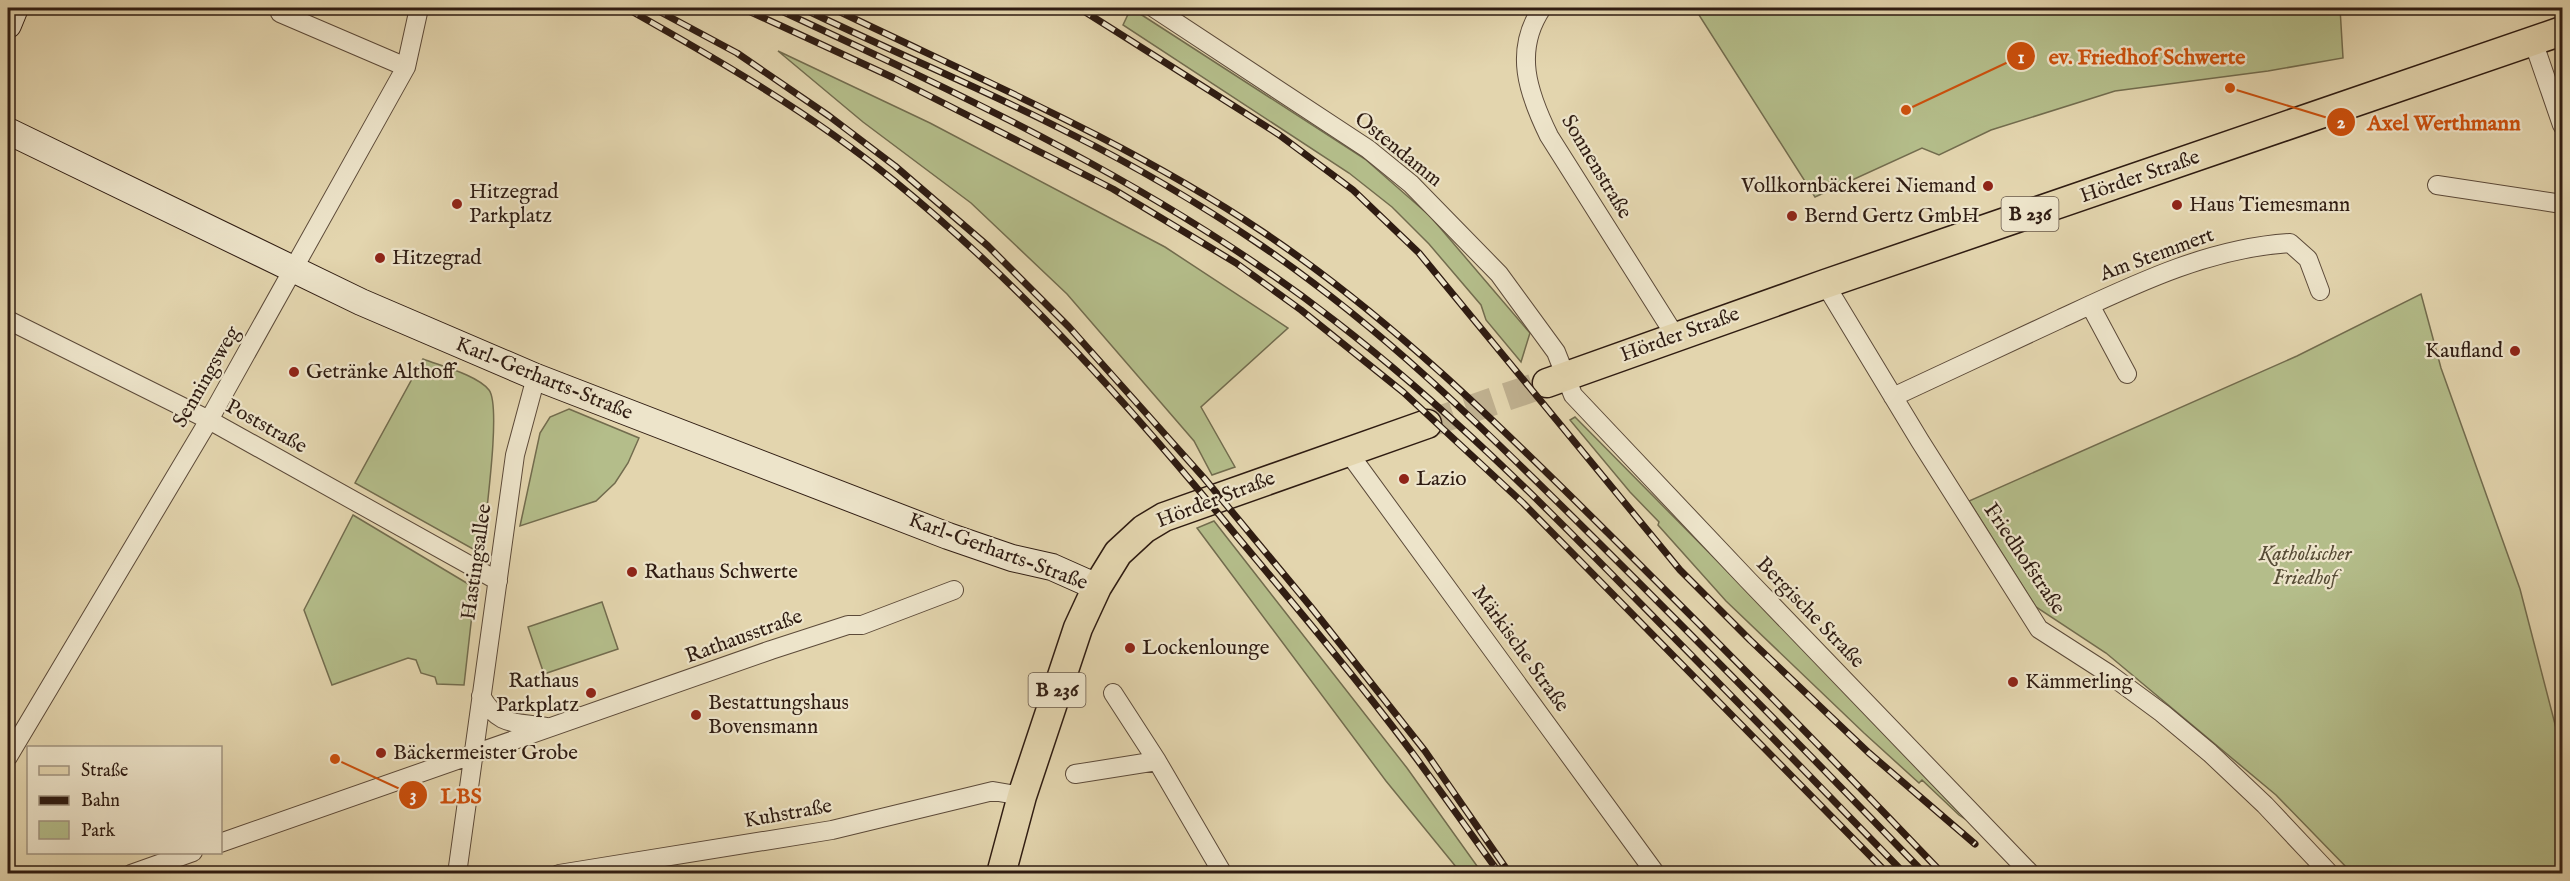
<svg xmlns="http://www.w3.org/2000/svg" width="2570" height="881" font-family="'IM FELL English',serif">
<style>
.green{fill:#b4bd8a;stroke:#726c4e;stroke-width:1.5}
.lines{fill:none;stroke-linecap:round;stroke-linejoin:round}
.primary-tunnel{stroke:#bfb08f;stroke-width:28;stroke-dasharray:28 14;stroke-linecap:butt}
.minor-casing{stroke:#5c4a39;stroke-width:20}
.secondary-casing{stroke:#2f1c12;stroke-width:28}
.primary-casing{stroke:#2f1c12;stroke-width:31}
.minor{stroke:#ede4ca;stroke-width:18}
.secondary{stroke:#ede4ca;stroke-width:26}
.primary{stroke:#e3d5ae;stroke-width:28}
.rail-casing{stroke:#2f1c12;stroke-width:7}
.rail{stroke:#ede4ca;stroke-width:4.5;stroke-dasharray:14;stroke-linecap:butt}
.poi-dot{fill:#8f2418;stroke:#ede4ca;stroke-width:2}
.labels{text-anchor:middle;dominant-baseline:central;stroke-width:4.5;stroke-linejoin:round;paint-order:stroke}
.shield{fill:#ede4ca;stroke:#685849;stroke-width:1.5}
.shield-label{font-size:20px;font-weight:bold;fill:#2f1c12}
.street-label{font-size:21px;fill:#2f1c12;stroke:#ede4ca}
.poi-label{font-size:21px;fill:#2f1c12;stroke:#ede4ca;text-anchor:start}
.park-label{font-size:21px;font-style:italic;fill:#574c36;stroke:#ede4ca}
.leader{fill:none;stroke:#cc500d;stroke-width:2}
.callout-dot{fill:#cc500d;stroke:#ede4ca;stroke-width:2}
.mark-label{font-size:18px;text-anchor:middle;font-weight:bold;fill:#fff}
.callout-label{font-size:22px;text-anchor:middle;font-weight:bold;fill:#cc500d;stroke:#ede4ca;stroke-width:4.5;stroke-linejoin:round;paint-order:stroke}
</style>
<rect width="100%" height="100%" fill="#e3d5ae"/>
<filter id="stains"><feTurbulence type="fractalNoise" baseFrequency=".00333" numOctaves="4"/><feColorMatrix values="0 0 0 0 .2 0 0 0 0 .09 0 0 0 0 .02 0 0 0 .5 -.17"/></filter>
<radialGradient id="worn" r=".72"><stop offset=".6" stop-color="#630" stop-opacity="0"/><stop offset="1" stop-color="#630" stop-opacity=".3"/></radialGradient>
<!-- green -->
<path class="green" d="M1131 8 1365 159 1430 216 1530 333 1521 362 1486 320 1481 305 1429 244 1392 207 1349 173 1123 25Z
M1698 8H2340L2343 58 2268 71 2115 91 1991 130 1939 155 1922 148 1815 197 1699 15Z
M778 51 930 123 1165 247 1288 328 1201 407 1235 467 1212 475 1194 441 1067 294 971 203 863 122Z
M2421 294 2441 368 2520 589 2562 751V873H2352L2276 795 2106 653 2036 607 1969 501 2297 356Z
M423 359C441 366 477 375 489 390 502 407 484 526 482 554L355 483Z
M569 409 639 438 628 463 615 483 596 501 520 526 540 433 550 417Z
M1575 417 1930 776 1974 825 1959 815 1922 780 1919 783 1864 733 1726 601 1658 525 1659 522 1630 492 1570 420Z
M353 515 475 588 464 685 437 684 435 677 421 673 416 660 408 658 332 685 304 610Z
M1214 521 1407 768 1482 873H1461L1386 781 1197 528Z
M602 602 618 649 544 674 528 627Z"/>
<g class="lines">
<!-- primary-tunnel -->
<path class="primary-tunnel" d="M1427 424 1547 383"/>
<defs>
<path id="minor" d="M1154 8 1368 149 1411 184 1499 274 1556 352 1573 395 1747 579 2031 874
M1542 8C1513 51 1528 93 1549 136L1676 337
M280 13 406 67
M2533 41 2562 125
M2437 185 2562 204
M1825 284 1920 441 2039 629 2109 674 2162 713 2210 753 2265 805 2330 874
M2090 305 2127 374
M8 320 209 420 498 581
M1893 397C1949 371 2004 345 2060 319 2133 285 2208 248 2290 243L2308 259 2320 291
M1348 452 1656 874
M481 696C500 728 514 721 547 727
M8 757 209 420 406 67 419 8
M1157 761 1223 874
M1075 774 1157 761 1113 693
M220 843 771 650 848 625H862L954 590
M131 874 193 852
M457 874 515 455 536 377
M559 874 832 830 993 791 1022 796"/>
<path id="secondary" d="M8 25 15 8
M8 131 361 302 536 377 948 536 1012 558 1052 567 1097 587"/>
<path id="primary" d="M1547 383 1825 284 2562 31
M1001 874 1022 796 1078 628 1097 587 1118 553 1144 529 1164 517 1427 424"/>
</defs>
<!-- minor casing -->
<use href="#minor" class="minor-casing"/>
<!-- secondary casing -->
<use href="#secondary" class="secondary-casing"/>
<!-- primary casing -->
<use href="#primary" class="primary-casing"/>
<!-- minor -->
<use href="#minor" class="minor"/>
<!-- secondary -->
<use href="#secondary" class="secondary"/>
<!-- primary -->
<use href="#primary" class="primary"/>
<defs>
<path id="rail" d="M626 8C718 60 811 113 893 180 1021 284 1131 407 1235 534 1286 595 1337 655 1385 717 1425 768 1462 822 1500 874
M653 8 737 53 829 116 895 166 988 246 1069 327 1204 478 1311 607 1425 751 1510 874
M742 8 894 78 1113 189 1236 263 1301 310 1403 392 1523 503 1888 874
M775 8C969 98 1165 189 1335 321 1444 405 1541 502 1637 600 1727 691 1816 782 1905 874
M802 8C890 51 982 88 1069 133 1133 165 1197 202 1256 242 1382 327 1484 429 1591 535 1704 647 1815 760 1925 874
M832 8C979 79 1127 141 1263 232 1390 317 1499 425 1607 532 1721 645 1833 759 1943 874
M1079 8 1278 134 1353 190 1419 253 1680 570 1750 640 1869 753 1975 844"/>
</defs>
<!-- rail casing -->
<use href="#rail" class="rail-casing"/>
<!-- rail -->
<use href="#rail" class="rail"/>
</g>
<!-- markers -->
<g class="poi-dot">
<circle cx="1988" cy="186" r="6"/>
<circle cx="457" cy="204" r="6"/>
<circle cx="2177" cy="205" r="6"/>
<circle cx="1792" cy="216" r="6"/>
<circle cx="380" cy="258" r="6"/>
<circle cx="2515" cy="351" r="6"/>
<circle cx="294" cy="372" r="6"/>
<circle cx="1404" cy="479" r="6"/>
<circle cx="632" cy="572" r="6"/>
<circle cx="1130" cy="648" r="6"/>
<circle cx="2013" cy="682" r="6"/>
<circle cx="591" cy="693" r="6"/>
<circle cx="696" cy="715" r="6"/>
<circle cx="381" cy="753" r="6"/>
</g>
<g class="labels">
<!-- shield labels -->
<g class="shield">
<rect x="2001.5" y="197" width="57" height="34" rx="4.5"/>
<rect x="1028.5" y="673" width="57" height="34" rx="4.5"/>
</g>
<g class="shield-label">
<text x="2030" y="214">B 236</text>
<text x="1057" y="690">B 236</text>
</g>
<!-- street labels -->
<g class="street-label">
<text transform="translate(1398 150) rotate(39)">Ostendamm</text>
<text transform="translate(1596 167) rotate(59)">Sonnenstraße</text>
<text transform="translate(2140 177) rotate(-19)">Hörder Straße</text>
<text transform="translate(2157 255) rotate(-20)">Am Stemmert</text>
<text transform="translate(1680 335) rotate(-20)">Hörder Straße</text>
<text transform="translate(207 377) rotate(-60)">Senningsweg</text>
<text transform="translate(544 379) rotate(22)">Karl-Gerharts-Straße</text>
<text transform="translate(266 427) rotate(29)">Poststraße</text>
<text transform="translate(1216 500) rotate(-21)">Hörder Straße</text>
<text transform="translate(998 552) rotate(20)">Karl-Gerharts-Straße</text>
<text transform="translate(2024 559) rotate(56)">Friedhofstraße</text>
<text transform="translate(477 562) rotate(-82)">Hastingsallee</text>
<text transform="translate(1810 613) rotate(46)">Bergische Straße</text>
<text transform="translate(744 637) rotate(-20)">Rathausstraße</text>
<text transform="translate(1520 649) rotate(54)">Märkische Straße</text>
<text transform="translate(788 814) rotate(-10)">Kuhstraße</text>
</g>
<!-- poi labels -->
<g class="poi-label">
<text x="1976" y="186" text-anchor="end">Vollkornbäckerei Niemand</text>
<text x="469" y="192">Hitzegrad<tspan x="469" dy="24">Parkplatz</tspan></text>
<text x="2189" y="205">Haus Tiemesmann</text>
<text x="1804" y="216">Bernd Gertz GmbH</text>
<text x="392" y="258">Hitzegrad</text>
<text x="2503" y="351" text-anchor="end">Kaufland</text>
<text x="306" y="372">Getränke Althoff</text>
<text x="1416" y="479">Lazio</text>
<text x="644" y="572">Rathaus Schwerte</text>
<text x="1142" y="648">Lockenlounge</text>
<text x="579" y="681" text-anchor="end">Rathaus<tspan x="579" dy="24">Parkplatz</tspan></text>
<text x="2025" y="682">Kämmerling</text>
<text x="708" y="703">Bestattungshaus<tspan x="708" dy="24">Bovensmann</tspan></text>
<text x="393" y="753">Bäckermeister Grobe</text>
</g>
<!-- park labels -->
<g class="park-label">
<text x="2305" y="554">Katholischer<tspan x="2305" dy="24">Friedhof</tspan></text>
</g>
</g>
<!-- callouts -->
<path class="leader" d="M1906 110L2021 56M2230 88L2341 122M335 759L413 795"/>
<g class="callout-dot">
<circle cx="1906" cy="110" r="6"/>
<circle cx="2230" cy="88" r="6"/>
<circle cx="335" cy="759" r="6"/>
<circle cx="2021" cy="56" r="15"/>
<circle cx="2341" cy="122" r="15"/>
<circle cx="413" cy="795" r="15"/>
</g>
<g class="mark-label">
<text x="2021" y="63">1</text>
<text x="2341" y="128">2</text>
<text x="413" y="801">3</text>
</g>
<g class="callout-label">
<text x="2147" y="64">ev. Friedhof Schwerte</text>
<text x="2444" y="130">Axel Werthmann</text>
<text x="461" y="803">LBS</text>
</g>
<!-- margin -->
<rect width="2570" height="881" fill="none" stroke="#e3d5ae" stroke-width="30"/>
<rect x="9" y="9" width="2552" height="863" fill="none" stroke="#2f1c12" stroke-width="3"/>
<rect x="15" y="15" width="2540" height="851" fill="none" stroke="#2f1c12" stroke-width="1.5"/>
<!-- legend -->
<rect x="27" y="746" width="195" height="108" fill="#ede4ca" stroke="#a19480" stroke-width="1.5"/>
<rect x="39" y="766" width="30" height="9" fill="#e3d5ae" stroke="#a19480" stroke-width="1.5"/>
<text x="81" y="776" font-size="18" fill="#2f1c12">Straße</text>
<rect x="39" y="796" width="30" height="9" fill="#2f1c12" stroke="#a19480" stroke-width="1.5"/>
<text x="81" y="806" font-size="18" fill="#2f1c12">Bahn</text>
<rect x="39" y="821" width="30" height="18" fill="#b4bd8a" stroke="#a19480" stroke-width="1.5"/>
<text x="81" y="836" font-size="18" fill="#2f1c12">Park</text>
<rect width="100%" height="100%" filter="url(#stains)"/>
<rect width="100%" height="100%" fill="url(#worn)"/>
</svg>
